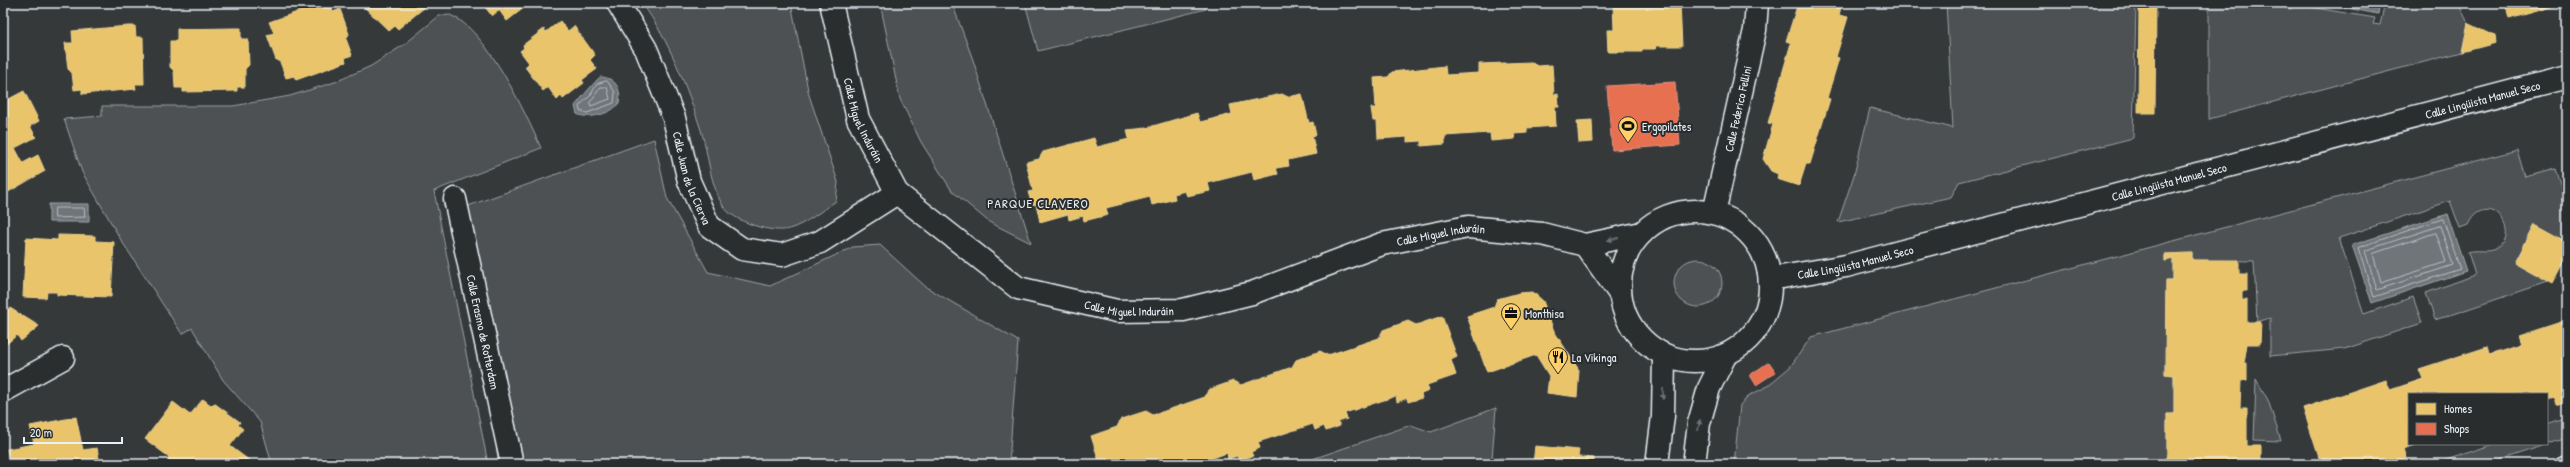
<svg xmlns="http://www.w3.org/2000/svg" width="2570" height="467" font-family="'Patrick Hand',sans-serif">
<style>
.green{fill:#4d5152;stroke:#9aa1a5}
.water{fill:#707579;stroke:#a0a7ac}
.homes{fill:#e9c46a;stroke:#e9d295}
.shops{fill:#e76f51;stroke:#e79683}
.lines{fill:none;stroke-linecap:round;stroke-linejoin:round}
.shore{stroke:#b8bfc5;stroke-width:1}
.lane-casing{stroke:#e8f1f8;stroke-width:16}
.street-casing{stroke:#e8f1f8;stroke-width:25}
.secondary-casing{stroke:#e8f1f8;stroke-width:25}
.lane{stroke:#2a2d2e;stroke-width:13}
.street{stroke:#2a2d2e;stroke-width:22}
.secondary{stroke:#2a2d2e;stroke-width:22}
.oneway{fill:#6c7275}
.labels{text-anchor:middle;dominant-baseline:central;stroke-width:4;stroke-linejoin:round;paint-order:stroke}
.street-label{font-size:12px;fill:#e8f1f8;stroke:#2a2d2e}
.poi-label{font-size:12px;fill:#e8f1f8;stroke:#2a2d2e;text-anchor:start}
.neighbourhood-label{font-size:13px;letter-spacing:1px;fill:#e8f1f8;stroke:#2a2d2e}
</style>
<rect width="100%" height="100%" fill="#35393a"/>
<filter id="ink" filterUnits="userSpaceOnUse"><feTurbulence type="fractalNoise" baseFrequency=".025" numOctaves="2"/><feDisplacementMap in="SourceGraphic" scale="8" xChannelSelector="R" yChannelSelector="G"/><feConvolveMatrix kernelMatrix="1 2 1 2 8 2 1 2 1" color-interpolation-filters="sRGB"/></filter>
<g filter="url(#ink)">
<!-- green -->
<path class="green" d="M642 3H791L809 95 838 182 836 201C821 211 806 224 789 229 772 234 732 221 723 206 709 182 709 155 701 130 686 85 670 42 642 3Z
M880 3H952L973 60 1031 243 989 222 952 191 921 142 900 99Z
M1025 3H1204L1206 9 1038 51Z
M1946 3H2136L2133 138 1959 182 1951 197 1838 222 1854 175 1870 108 1953 128Z
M2209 3H2285L2284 8 2291 9 2292 4 2375 18 2373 24 2380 25 2385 3H2458L2468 23 2462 52 2209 119Z
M450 15C486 28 526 114 541 148L434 191 488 464H272L260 422 223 380 192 328 182 334 121 240 82 172 64 119 102 116V106H233L290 96 335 82 371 66 405 44 439 16Z
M654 139 667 198 708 272 770 286 853 247 880 245 926 287 1018 341 1009 464H520L468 206Z
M2517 150 2525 177 2555 169 2567 206V242L2534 224 2514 263 2548 282 2435 320 2426 293 2475 275 2468 252C2477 249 2487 253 2495 249 2528 235 2486 186 2468 225L2460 228 2450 201 2339 238 2364 314 2413 297 2422 323 2345 349 2270 356V318L2257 322 2254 261 2192 260V253L2165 254V261L2173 259V280H2166L2165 374 2174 375V414H2167V464H1734L1740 405 1748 396 1766 387 1790 367 1811 337Z
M1674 283a24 24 0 1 1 48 0a24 24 0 1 1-48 0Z
M2256 379 2268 400 2281 441 2254 440Z
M1496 408 1492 459 1503 458 1502 464H1298L1411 425 1431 432Z
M2567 419V438L2487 464H2434L2494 444H2547V426Z"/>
<!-- water -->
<path class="water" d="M2321 3H2380L2378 14Z
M600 77C615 77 622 89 619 103 612 114 588 120 577 114L575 106C577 103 598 78 600 77Z
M49 204H89V222H49Z
M2447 214 2466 271 2372 303 2352 245Z"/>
<!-- homes -->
<path class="homes" d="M323 3H330L333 12 340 9 349 34 346 39 352 55 345 58 346 62 296 80 294 76 286 78 280 62 276 60 267 35 274 33 269 22Z
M360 3H430L398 29 395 26 389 31Z
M482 3H530L507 21 499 10 492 16Z
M1613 3H1680L1682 46H1655L1656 49H1642V52H1608L1607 30H1614Z
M1798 3H1842L1839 15 1848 17 1836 57 1839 58 1827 98 1830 99 1810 164H1806L1799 186 1777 179 1778 174 1771 171 1763 159 1773 124 1768 123 1791 43 1786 41Z
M2139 3H2156L2155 113H2138Z
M2505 3H2566L2509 19Z
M560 21 568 31 574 26 595 55 590 60 597 69 582 80 584 83 563 99 561 96 557 100 548 87 543 91 525 67 529 63 520 51 524 48 523 45 544 29 546 32Z
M2468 23 2495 36 2496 43 2462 52Z
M128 26H135L136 37H143L144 84H135L136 89 82 94V89L74 90 72 73 68 69 65 43H73L72 31Z
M233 28H241V39H248L249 65 245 69V87H237V91L183 92V88H175L174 71 170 67V41H177V29Z
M1532 62 1537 66 1552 65 1554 95 1558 94 1559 107H1555L1556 126 1527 128V133L1514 134 1515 139 1491 141 1490 133 1445 136V144L1421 146V141L1407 142V137L1378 139 1377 121H1373L1371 108H1376L1374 78 1388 77 1392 72 1445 66 1446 75 1479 73V64Z
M24 91 39 121 30 126 36 137 15 148 23 163 38 155 45 171 3 195V102Z
M1282 94 1288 97 1302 94 1309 123 1313 122 1316 135 1312 136 1316 154 1288 160 1289 166 1276 168 1278 174 1254 180 1252 172 1208 183 1210 191 1187 196 1185 191 1174 194 1175 199 1152 205 1150 197 1106 208 1108 215 1084 221 1083 216 1069 220 1068 214 1040 222 1036 204 1032 205 1028 192 1033 191 1026 162 1039 159 1043 152 1094 138 1097 147 1129 139 1127 130 1146 128 1197 113 1200 122 1232 114 1230 105Z
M1592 120 1593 142 1579 143 1577 121Z
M2534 224 2567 242V255L2552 284 2514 263Z
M58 235 95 236V241L114 242 111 297 57 295V292H47L46 298 23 297 26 238 58 240Z
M2192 253V260H2239V274H2247V291H2242V300H2247V322H2261L2260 344H2247L2244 363H2247V380L2241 381 2240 408H2247V446H2261V464H2167V414H2174V375L2165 374 2166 280H2173V259L2165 261V254Z
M1533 292 1543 301 1554 331 1579 370 1577 397 1547 393 1549 376 1536 355 1487 372 1467 316 1494 307 1497 299 1519 293Z
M10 308 39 326 21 341 17 335 3 347V314Z
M1442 316 1457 357 1451 360 1456 375 1427 385 1429 391 1421 394 1422 398 1408 402 1407 398 1397 402 1396 396 1345 413 1347 419 1338 422 1340 426 1326 431 1324 426 1315 430 1313 424 1258 442 1260 448 1251 452 1253 456 1239 460 1237 456 1228 459 1227 453 1195 464H1091L1099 461 1091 436 1117 427 1121 419 1146 411 1153 415 1205 397 1208 390 1233 381 1241 385 1292 367 1296 360 1320 351 1328 355 1379 338 1383 330 1408 321 1416 325Z
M2567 320V402L2557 406 2555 398 2547 400V394H2409V444H2418L2403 449 2406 458 2386 464H2321L2303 408 2386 380 2390 390 2423 379 2419 369 2487 347 2489 355 2521 345 2518 336Z
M203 399 212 406 214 403 240 422 238 425 243 429 230 446 254 464H173L167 460 169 457 145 439 173 402 190 415Z
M76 417 83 450 97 448 100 464H7L10 463 7 449 34 444 30 426Z
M1535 446 1579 450 1578 457 1594 458V464H1533Z"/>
<!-- shops -->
<path class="shops" d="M1675 82 1680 145 1612 150 1607 86Z
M1769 362 1776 372 1756 385 1750 375Z"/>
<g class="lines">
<!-- shore -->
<path class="shore" d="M607 81 615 92 614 103 587 113 580 111 579 106 590 96 597 84Z
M601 87H607L610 99 591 106 590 103Z
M55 208H84L85 217 55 218Z
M2443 219 2460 269 2374 297 2358 248Z
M2440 226 2453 265 2377 290 2365 251Z
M2436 233 2446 262 2381 283 2373 254Z"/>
<defs>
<path id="lane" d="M2561 464 2567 461"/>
<g id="street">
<path id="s1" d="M618 3 646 49 674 118 689 181 709 226 742 249 782 255 820 242 897 193"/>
<path id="s2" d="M455 199 512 464"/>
<path id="s3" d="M1714 213 1755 30 1757 3"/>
<path d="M3 391 63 358"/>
</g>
<g id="secondary">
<path id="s4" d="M831 3 858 119 897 193 1018 288 1117 311 1183 310 1252 293 1382 244 1468 227 1542 234 1585 245 1642 233"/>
<circle cx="1695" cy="286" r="75"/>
<path d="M1585 245 1620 294"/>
<path id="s5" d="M1770 279 1846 266 2567 77"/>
<path d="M1657 464 1663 416 1664 355"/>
<path d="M1694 464 1699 423 1709 388 1725 356"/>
</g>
</defs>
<!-- lane casing -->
<use href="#lane" class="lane-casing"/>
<!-- street casing -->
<use href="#street" class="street-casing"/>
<!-- secondary casing -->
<use href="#secondary" class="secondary-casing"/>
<!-- lane -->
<use href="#lane" class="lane"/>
<!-- street -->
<use href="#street" class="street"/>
<!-- secondary -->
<use href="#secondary" class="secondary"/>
</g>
<!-- one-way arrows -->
<defs><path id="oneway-solid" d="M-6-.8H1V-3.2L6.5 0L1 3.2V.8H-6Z"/></defs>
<g class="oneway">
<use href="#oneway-solid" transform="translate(1613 239) rotate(167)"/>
<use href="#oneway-solid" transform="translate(1663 394) rotate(91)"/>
<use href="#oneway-solid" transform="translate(1699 425) rotate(-80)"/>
</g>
</g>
<!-- icons -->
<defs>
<symbol id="stadium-pin" viewBox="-11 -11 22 30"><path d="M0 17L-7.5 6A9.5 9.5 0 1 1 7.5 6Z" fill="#ffd166" stroke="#2a2d2e"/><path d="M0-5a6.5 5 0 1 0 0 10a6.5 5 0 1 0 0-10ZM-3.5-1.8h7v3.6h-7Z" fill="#111"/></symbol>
<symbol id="office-pin" viewBox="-11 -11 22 30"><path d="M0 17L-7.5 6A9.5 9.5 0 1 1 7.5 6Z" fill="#ffd166" stroke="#2a2d2e"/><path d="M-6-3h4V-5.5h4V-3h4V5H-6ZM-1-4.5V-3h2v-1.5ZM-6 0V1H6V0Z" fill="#111"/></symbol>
<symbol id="restaurant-pin" viewBox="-11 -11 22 30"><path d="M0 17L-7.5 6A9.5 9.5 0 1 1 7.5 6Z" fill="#ffd166" stroke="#2a2d2e"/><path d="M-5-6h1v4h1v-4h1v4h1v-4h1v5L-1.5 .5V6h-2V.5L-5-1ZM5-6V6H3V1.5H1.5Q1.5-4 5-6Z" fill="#111"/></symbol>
</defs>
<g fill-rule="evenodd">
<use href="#stadium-pin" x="1617" y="115" width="22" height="30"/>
<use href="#office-pin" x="1500" y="302" width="22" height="30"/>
<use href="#restaurant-pin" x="1547" y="346" width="22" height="30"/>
</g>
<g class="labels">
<!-- street labels -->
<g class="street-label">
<text stroke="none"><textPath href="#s5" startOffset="735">Calle Lingüista Manuel Seco</textPath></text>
<text stroke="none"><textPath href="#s3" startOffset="107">Calle Federico Fellini</textPath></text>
<text stroke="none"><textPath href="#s4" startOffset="122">Calle Miguel Induráin</textPath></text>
<text stroke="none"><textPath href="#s1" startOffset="191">Calle Juan de la Cierva</textPath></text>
<text stroke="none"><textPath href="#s5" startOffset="411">Calle Lingüista Manuel Seco</textPath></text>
<text stroke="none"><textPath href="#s4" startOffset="794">Calle Miguel Induráin</textPath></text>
<text stroke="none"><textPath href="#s5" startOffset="87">Calle Lingüista Manuel Seco</textPath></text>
<text stroke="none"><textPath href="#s4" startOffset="470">Calle Miguel Induráin</textPath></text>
<text stroke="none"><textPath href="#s2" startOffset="136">Calle Erasmo de Rotterdam</textPath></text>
</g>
<!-- poi labels -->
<g class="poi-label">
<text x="1642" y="126">Ergopilates</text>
<text x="1525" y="313">Monthisa</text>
<text x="1572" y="357">La Vikinga</text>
</g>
<!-- neighbourhood labels -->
<g class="neighbourhood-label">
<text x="1038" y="203">PARQUE CLAVERO</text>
</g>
</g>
<!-- margin -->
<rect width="2570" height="467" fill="none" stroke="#2a2d2e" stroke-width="16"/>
<rect x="8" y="8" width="2554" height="451" fill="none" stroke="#e8f1f8" stroke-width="1.5" filter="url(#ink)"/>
<!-- legend -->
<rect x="2408" y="393" width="140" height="52" fill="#2a2d2e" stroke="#767b7f"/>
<rect x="2416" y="403" width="20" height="12" fill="#e9c46a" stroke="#767b7f"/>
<text x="2444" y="413" font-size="12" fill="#e8f1f8">Homes</text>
<rect x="2416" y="423" width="20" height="12" fill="#e76f51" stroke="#767b7f"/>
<text x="2444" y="433" font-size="12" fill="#e8f1f8">Shops</text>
<!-- scale -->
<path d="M24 437v6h98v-6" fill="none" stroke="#e8f1f8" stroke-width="2"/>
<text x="30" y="437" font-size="12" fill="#e8f1f8" stroke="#2a2d2e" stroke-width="3" paint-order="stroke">20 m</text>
</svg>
